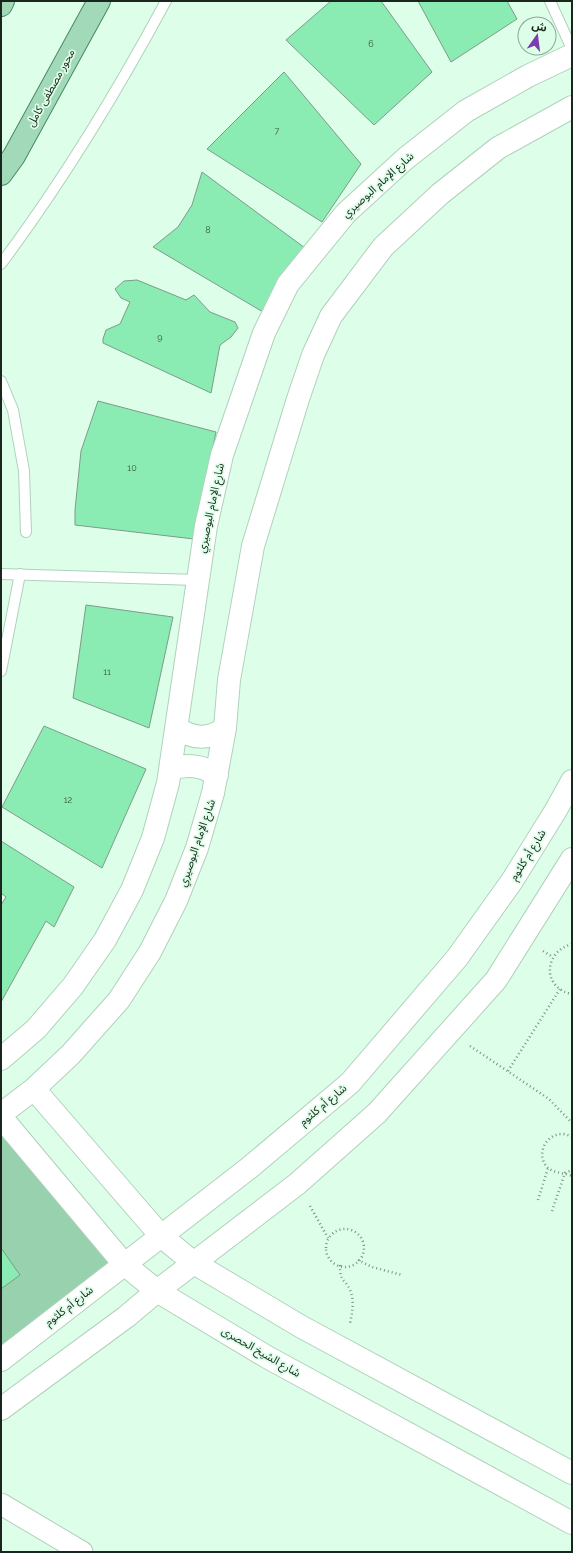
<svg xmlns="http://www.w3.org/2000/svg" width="573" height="1553" font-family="Raleway,'Noto Sans Arabic',sans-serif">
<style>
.green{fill:#97d1ad}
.building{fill:#8becb3;stroke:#7d9c88}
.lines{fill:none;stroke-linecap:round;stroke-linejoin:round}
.service-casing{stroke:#b0d1bc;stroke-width:12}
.minor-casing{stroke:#b0d1bc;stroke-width:23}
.tertiary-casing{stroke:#b0d1bc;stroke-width:24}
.primary-casing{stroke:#488964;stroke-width:24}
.path{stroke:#7c9384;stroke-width:2.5;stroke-dasharray:1 3;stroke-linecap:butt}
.service{stroke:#fff;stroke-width:10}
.minor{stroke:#fff;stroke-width:21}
.tertiary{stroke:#fff;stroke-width:22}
.primary{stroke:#a1d9b9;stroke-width:22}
.labels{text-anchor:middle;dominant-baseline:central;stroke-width:3.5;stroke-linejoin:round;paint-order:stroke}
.number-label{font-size:9px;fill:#365742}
.street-label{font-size:11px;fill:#19251d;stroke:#ddfee8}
</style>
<rect width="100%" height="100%" fill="#ddfee8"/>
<!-- green -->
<path class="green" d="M1 1117 124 1264 1 1360Z"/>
<!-- building -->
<path class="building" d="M331 1H381L432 72 374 125 286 40Z
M418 1H507L517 19 451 62Z
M284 72 361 164 322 222 207 149Z
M202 172 305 248 263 312 153 247 178 227 192 205Z
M137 280 186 300 194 295 210 312 235 322 238 328 231 337 220 345 211 393 103 343V339L106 330 120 324 130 302 121 298 115 289 124 281Z
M98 401 216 432 194 539 75 525V510L81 451Z
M86 605 173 617 149 728 73 698Z
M44 726 146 769 102 868 2 807Z
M1 841 74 887 54 927 46 921 1 1002V905L6 897 1 893Z
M1 1248 20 1275 1 1289Z"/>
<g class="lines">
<defs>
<path id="service" d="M550 1 572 49
M1 264C63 181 117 92 166 1
M1 381 13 410 24 471 26 532
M1 574 197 580
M1 671 20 574"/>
<path id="minor" d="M1 1504 82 1552"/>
<path id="tertiary" d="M177 728C193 739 209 740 225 728
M170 769C188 764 201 765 217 775
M1 1059 36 1029 73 986 105 940 132 890 153 838 168 783 206 526 222 455 264 333 288 284 346 213 405 159 466 111 528 76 572 55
M34 1089 161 1236 194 1263 300 1326 572 1473
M1 1114 34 1089 71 1054 119 1000 150 952 176 901 197 848 213 793 225 728 229 680 253 546 298 399 313 355 331 316 383 247 440 194 498 148 572 107
M1 1117 124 1264 157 1291 267 1357 572 1523
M1 1360 249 1168 350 1083 457 958 512 881 556 810 572 781
M1 1409 126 1317 157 1291 297 1184 377 1113 496 980 572 859"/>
<path id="primary" d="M1 5 3 1
M1 174 14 156 99 1"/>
</defs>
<!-- service casing -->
<use href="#service" class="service-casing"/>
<!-- minor casing -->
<use href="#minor" class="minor-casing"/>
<!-- tertiary casing -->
<use href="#tertiary" class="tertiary-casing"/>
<!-- primary casing -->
<use href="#primary" class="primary-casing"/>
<!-- path -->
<path class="path" d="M572 944C543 952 542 988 572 994
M543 951 553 957
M470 1046 549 1099 572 1123
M508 1071 560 989
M572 1137C552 1125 532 1152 548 1168 554 1173 565 1173 572 1176
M538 1200 548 1168
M310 1206 328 1238
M552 1211 565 1173 572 1170
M326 1248a19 19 0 1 1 38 0a19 19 0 1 1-38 0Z
M358 1260 372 1267 402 1275
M340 1265C340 1284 345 1278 350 1290 355 1302 352 1312 350 1324"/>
<!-- service -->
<use href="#service" class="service"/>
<!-- minor -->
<use href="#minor" class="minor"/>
<!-- tertiary -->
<use href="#tertiary" class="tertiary"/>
<!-- primary -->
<use href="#primary" class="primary"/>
</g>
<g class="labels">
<!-- number labels -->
<g class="number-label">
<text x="371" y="44">6</text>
<text x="277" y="131">7</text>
<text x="208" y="230">8</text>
<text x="160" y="337">9</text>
<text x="132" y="468">10</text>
<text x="107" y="672">11</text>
<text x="68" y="800">12</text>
</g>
<!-- street labels -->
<g class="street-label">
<text transform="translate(51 88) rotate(-61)">محور مصطفى كامل</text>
<text transform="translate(378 185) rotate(-42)">شارع الإمام البوصيري</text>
<text transform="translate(211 508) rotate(-78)">شارع الإمام البوصيري</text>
<text transform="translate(197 843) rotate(-71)">شارع الإمام البوصيري</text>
<text transform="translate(528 855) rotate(-58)">شارع أم كلثوم</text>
<text transform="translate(323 1105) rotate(-40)">شارع أم كلثوم</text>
<text transform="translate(69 1306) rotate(-38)">شارع أم كلثوم</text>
<text transform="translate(261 1352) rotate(30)">شارع الشيخ الحصرى</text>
</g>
</g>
<!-- border -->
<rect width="573" height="1553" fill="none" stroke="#19251d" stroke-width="4"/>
<!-- north arrow -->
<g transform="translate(537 36) rotate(14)"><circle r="19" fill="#ddfee8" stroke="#8fa797"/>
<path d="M0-3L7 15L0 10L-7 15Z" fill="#7e3cb1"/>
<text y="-6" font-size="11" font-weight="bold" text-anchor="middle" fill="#19251d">ش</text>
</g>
</svg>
